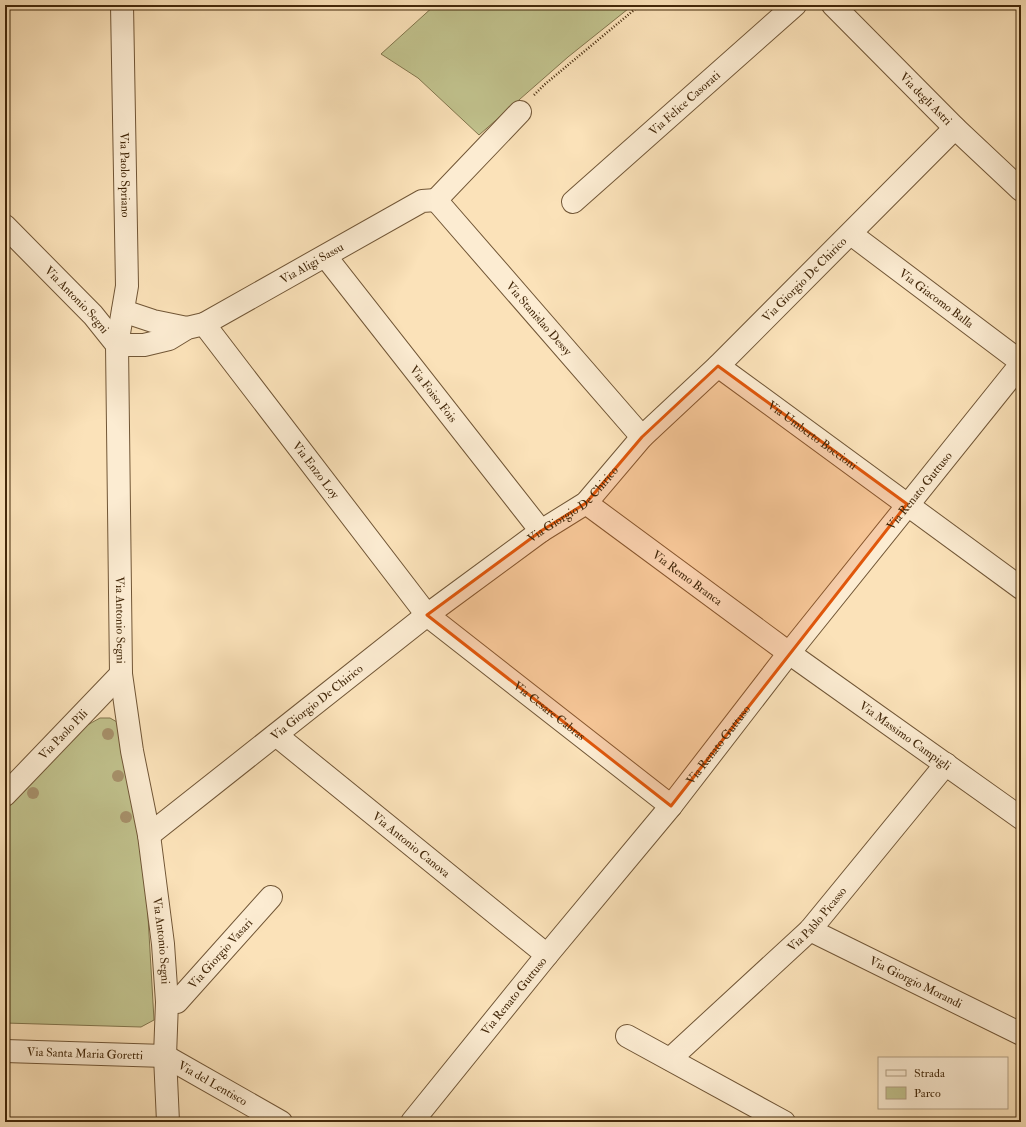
<svg xmlns="http://www.w3.org/2000/svg" width="1026" height="1127" font-family="'IM FELL Double Pica',serif">
<style>
.green{fill:#c1c28d;stroke:#82754c}
.lines{fill:none;stroke-linecap:round;stroke-linejoin:round}
.minor-casing{stroke:#715636;stroke-width:24}
.path{stroke:#43280a;stroke-width:2.5;stroke-dasharray:1 2;stroke-linecap:butt}
.minor{stroke:#fcecd2;stroke-width:22}
.tree{fill:#a7916b}
.marked{fill:#e0570c;fill-opacity:0.2;stroke:#e0570c;stroke-width:3;stroke-linejoin:round}
.labels{text-anchor:middle;dominant-baseline:central;stroke-width:3;stroke-linejoin:round;paint-order:stroke}
.street-label{font-size:12px;fill:#43280a;stroke:#fcecd2}
</style>
<rect width="100%" height="100%" fill="#fbe2b9"/>
<filter id="stains"><feTurbulence type="fractalNoise" baseFrequency=".005" numOctaves="4"/><feColorMatrix values="0 0 0 0 .2 0 0 0 0 .09 0 0 0 0 .02 0 0 0 .5 -.17"/></filter>
<radialGradient id="worn" r=".72"><stop offset=".6" stop-color="#630" stop-opacity="0"/><stop offset="1" stop-color="#630" stop-opacity=".3"/></radialGradient>
<!-- green -->
<path class="green" d="M435 5H633L568 57 479 135 418 78 381 54Z
M100 718H110L117 722 141 835 146 882 154 1020 141 1027 5 1023V809L82 728Z"/>
<g class="lines">
<defs>
<g id="minor">
<path id="s1" d="M122 5 127 286 117 345 121 674 132 751 149 835 163 944 167 1002 165 1056 168 1122"/>
<path id="s2" d="M833 5 955 128 1021 190"/>
<path id="s3" d="M436 200 642 437"/>
<path d="M436 200 520 112"/>
<path id="s4" d="M573 202 795 5"/>
<path id="s5" d="M5 226 93 315 117 345"/>
<path id="s6" d="M851 234 1021 362"/>
<path id="s7" d="M326 257 541 531"/>
<path d="M123 311 153 321 187 328"/>
<path id="s8" d="M204 324 427 615 671 806"/>
<path id="s9" d="M117 345H144L169 339 187 328 204 324 422 201 436 200"/>
<path id="s10" d="M718 366 1021 588"/>
<path id="s11" d="M586 503 789 653 1021 818"/>
<path id="s12" d="M276 735 547 955"/>
<path id="s13" d="M5 795 121 674"/>
<path id="s14" d="M149 835 427 615 541 531 586 503 642 437 718 366 955 128"/>
<path id="s15" d="M810 930 1021 1034"/>
<path id="s16" d="M167 1002H177L271 897"/>
<path d="M627 1036 784 1122"/>
<path id="s17" d="M5 1051 165 1056 281 1122"/>
<path id="s18" d="M670 1059 810 930 946 764"/>
<path id="s19" d="M412 1122 547 955 671 806 789 653 1021 364"/>
</g>
</defs>
<!-- minor casing -->
<use href="#minor" class="minor-casing"/>
<!-- path -->
<path class="path" d="M534 95 544 85 640 5"/>
<!-- minor -->
<use href="#minor" class="minor"/>
</g>
<!-- trees -->
<g class="tree">
<circle cx="108" cy="734" r="6"/>
<circle cx="118" cy="776" r="6"/>
<circle cx="33" cy="793" r="6"/>
<circle cx="126" cy="817" r="6"/>
</g>
<!-- marked area -->
<path class="marked" d="M718 366 907 504 671 806 427 615 541 531 586 503 642 437Z"/>
<g class="labels">
<!-- street labels -->
<g class="street-label">
<text stroke="none"><textPath href="#s2" startOffset="132">Via degli Astri</textPath></text>
<text stroke="none"><textPath href="#s4" startOffset="149">Via Felice Casorati</textPath></text>
<text stroke="none"><textPath href="#s1" startOffset="170">Via Paolo Spriano</textPath></text>
<text stroke="none"><textPath href="#s9" startOffset="215">Via Aligi Sassu</textPath></text>
<text stroke="none"><textPath href="#s14" startOffset="862">Via Giorgio De Chirico</textPath></text>
<text stroke="none"><textPath href="#s6" startOffset="107">Via Giacomo Balla</textPath></text>
<text stroke="none"><textPath href="#s5" startOffset="103">Via Antonio Segni</textPath></text>
<text stroke="none"><textPath href="#s3" startOffset="157">Via Stanislao Dessy</textPath></text>
<text stroke="none"><textPath href="#s7" startOffset="174">Via Foiso Fois</textPath></text>
<text stroke="none"><textPath href="#s10" startOffset="117">Via Umberto Boccioni</textPath></text>
<text stroke="none"><textPath href="#s8" startOffset="184">Via Enzo Loy</textPath></text>
<text stroke="none"><textPath href="#s19" startOffset="810">Via Renato Guttuso</textPath></text>
<text stroke="none"><textPath href="#s14" startOffset="538">Via Giorgio De Chirico</textPath></text>
<text stroke="none"><textPath href="#s11" startOffset="126">Via Remo Branca</textPath></text>
<text stroke="none"><textPath href="#s1" startOffset="616">Via Antonio Segni</textPath></text>
<text stroke="none"><textPath href="#s14" startOffset="214">Via Giorgio De Chirico</textPath></text>
<text stroke="none"><textPath href="#s8" startOffset="522">Via Cesare Cabras</textPath></text>
<text stroke="none"><textPath href="#s13" startOffset="84">Via Paolo Pili</textPath></text>
<text stroke="none"><textPath href="#s11" startOffset="395">Via Massimo Campigli</textPath></text>
<text stroke="none"><textPath href="#s19" startOffset="486">Via Renato Guttuso</textPath></text>
<text stroke="none"><textPath href="#s12" startOffset="174">Via Antonio Canova</textPath></text>
<text stroke="none"><textPath href="#s18" startOffset="203">Via Pablo Picasso</textPath></text>
<text stroke="none"><textPath href="#s1" startOffset="940">Via Antonio Segni</textPath></text>
<text stroke="none"><textPath href="#s16" startOffset="75">Via Giorgio Vasari</textPath></text>
<text stroke="none"><textPath href="#s15" startOffset="118">Via Giorgio Morandi</textPath></text>
<text stroke="none"><textPath href="#s19" startOffset="162">Via Renato Guttuso</textPath></text>
<text stroke="none"><textPath href="#s17" startOffset="80">Via Santa Maria Goretti</textPath></text>
<text stroke="none"><textPath href="#s17" startOffset="215">Via del Lentisco</textPath></text>
</g>
</g>
<!-- margin -->
<rect width="1026" height="1127" fill="none" stroke="#fbe2b9" stroke-width="20"/>
<rect x="6" y="6" width="1014" height="1115" fill="none" stroke="#43280a" stroke-width="2"/>
<rect x="10" y="10" width="1006" height="1107" fill="none" stroke="#43280a"/>
<!-- legend -->
<rect x="878" y="1057" width="130" height="52" fill="#fcecd2" stroke="#b29e82"/>
<rect x="886" y="1070" width="20" height="6" fill="#fcecd2" stroke="#b29e82"/>
<text x="914" y="1077" font-size="12" fill="#43280a">Strada</text>
<rect x="886" y="1087" width="20" height="12" fill="#c1c28d" stroke="#b29e82"/>
<text x="914" y="1097" font-size="12" fill="#43280a">Parco</text>
<rect width="100%" height="100%" filter="url(#stains)"/>
<rect width="100%" height="100%" fill="url(#worn)"/>
</svg>
